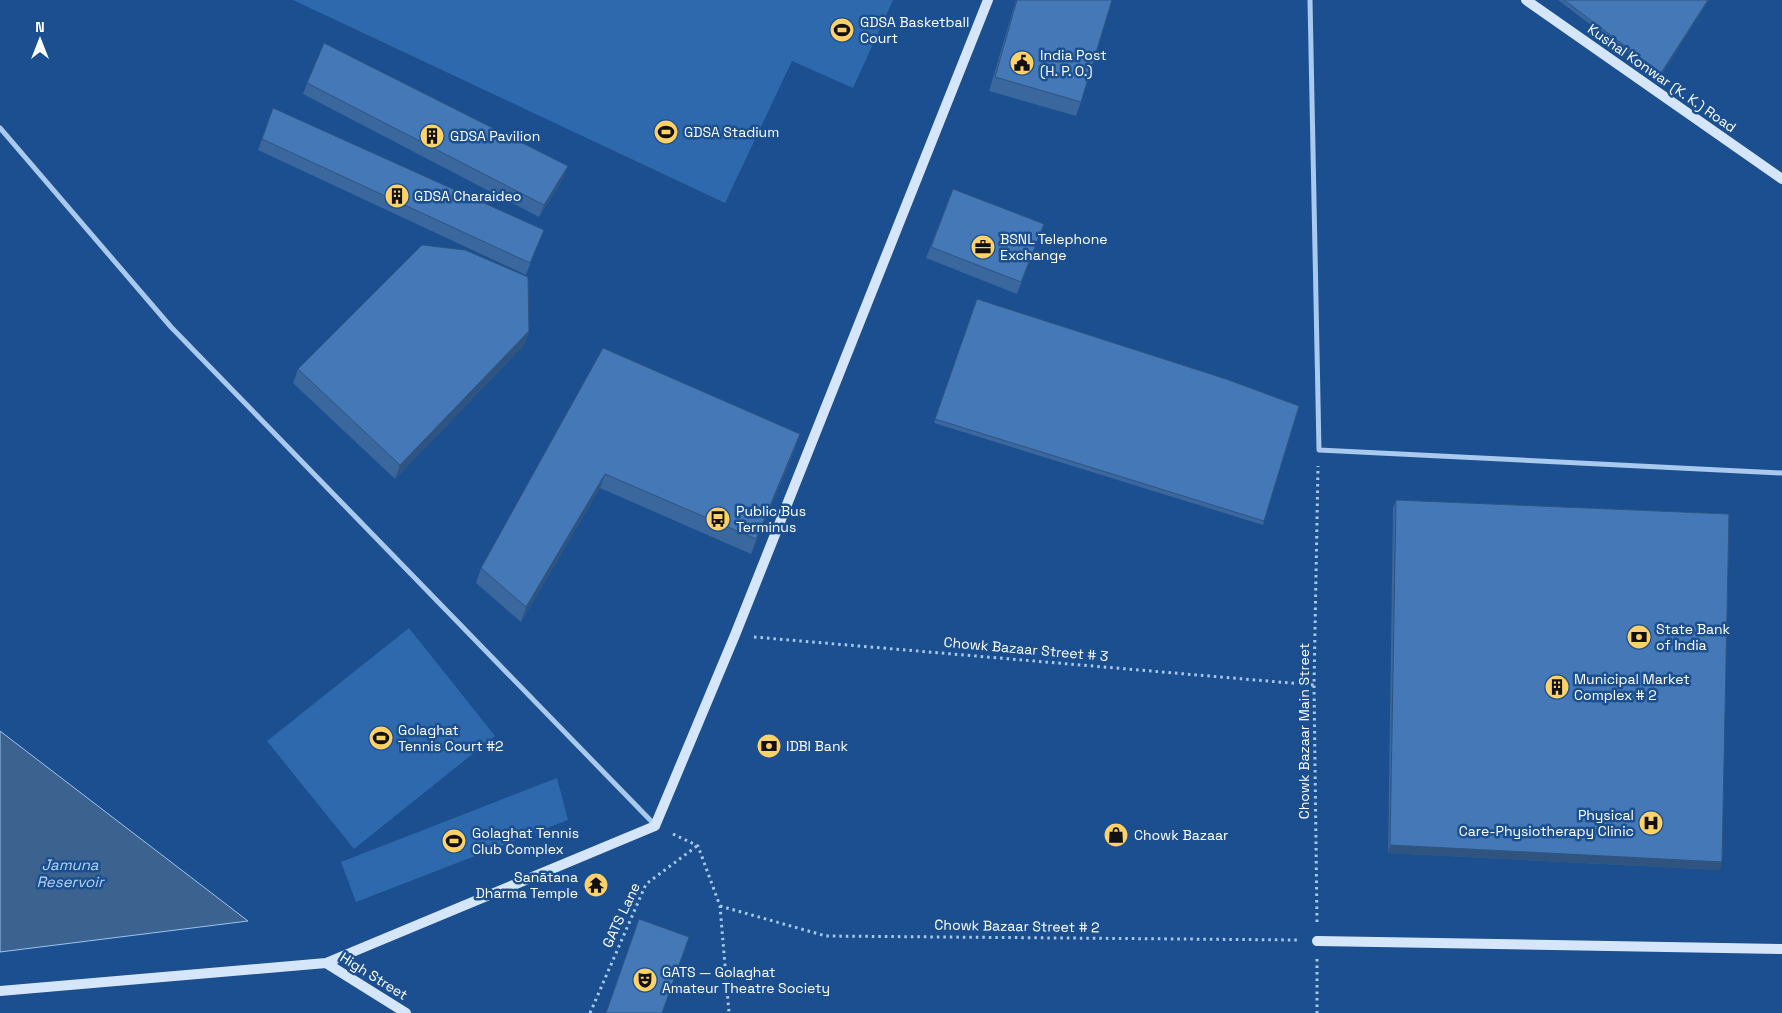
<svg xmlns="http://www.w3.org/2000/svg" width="1782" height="1013" font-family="'Space Grotesk',sans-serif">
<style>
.green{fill:#2e69ad}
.water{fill:#3c6290;stroke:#9cc4f0}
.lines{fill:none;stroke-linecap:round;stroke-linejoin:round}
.path{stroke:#a9c9ee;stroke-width:3;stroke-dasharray:2.5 4;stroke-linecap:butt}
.street{stroke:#a9c9ee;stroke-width:5}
.secondary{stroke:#d6e6fa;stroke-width:10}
.wall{fill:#3a679d}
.shaded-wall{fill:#305480}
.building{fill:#4478b7;stroke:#305480}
.labels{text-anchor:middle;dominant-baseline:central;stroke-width:5;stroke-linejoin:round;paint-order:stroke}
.poi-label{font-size:14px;fill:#fff;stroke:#1b4f8f;text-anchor:start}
.street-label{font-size:14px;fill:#fff;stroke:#1b4f8f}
.water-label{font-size:15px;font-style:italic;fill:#b5d3f5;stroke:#1b4f8f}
</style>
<rect width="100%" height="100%" fill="#1b4f8f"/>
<!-- green -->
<path class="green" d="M293 0H893L853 88 792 61 725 203Z
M409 628 495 736 354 849 267 741Z
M557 778 568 820 356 902 341 862Z"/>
<!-- water -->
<path class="water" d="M0 731 248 921 0 952Z"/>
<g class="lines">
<!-- path -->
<path class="path" d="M754 637 1314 685
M673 834 698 846 720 906 729 1013
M720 906 826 936 1298 940
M1317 922 1314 685 1318 466
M1317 959V1013
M590 1013 646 884 697 846"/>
<!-- street -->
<path class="street" d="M1310 0 1319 450 1782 473
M0 128 171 327 655 825"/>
<!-- secondary -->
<path class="secondary" d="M1526 0 1782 179
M1317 941 1782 949
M326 963 406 1013
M0 991 326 963 655 826 735 635 988 0"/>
</g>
<!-- wall -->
<path class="wall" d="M1016 0H1112L1081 102 1076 116 989 91Z
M1558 0H1709L1660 77Z
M307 83 564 177 539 217 303 94Z
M273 108 539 241 526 275 258 150Z
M953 189 1044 224 1017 294 926 258Z
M977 299 1299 406 1263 525 934 423Z
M529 331 524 345 395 479 293 383 298 369Z
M603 348 795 449 751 554 600 488 521 622 476 583 481 568Z
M1396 500 1720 870 1388 853 1393 508Z"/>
<!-- shaded-wall -->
<path class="shaded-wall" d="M1708 0H1709L1660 77 1661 73Z
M568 166 564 177 539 217 544 205Z
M529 331 524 345 395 479 400 465Z
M800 434 795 449 751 554 756 539Z
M605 474 600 488 521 622 526 607Z
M1390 845 1722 862 1720 870 1388 853Z"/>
<!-- building -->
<path class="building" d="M1017 0H1112L1081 102 995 77Z
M1564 0H1708L1661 73Z
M324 43 568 166 544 205 307 83Z
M273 108 544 230 530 263 262 139Z
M953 189 1044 224 1021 282 931 247Z
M422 245 465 250 528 277 529 331 400 465 298 369Z
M977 299 1226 379 1299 406 1264 521 935 419Z
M603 348 800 434 756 539 605 474 526 607 481 568Z
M1396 500 1729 514 1722 862 1390 845Z
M639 919 689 937 662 1013H606Z"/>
<!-- icons -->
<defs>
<symbol id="stadium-disc" viewBox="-11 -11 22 22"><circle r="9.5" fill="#ffd166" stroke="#1b4f8f"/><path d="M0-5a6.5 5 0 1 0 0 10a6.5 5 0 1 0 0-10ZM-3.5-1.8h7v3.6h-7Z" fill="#111"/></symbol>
<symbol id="civic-disc" viewBox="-11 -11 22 22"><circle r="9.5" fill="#ffd166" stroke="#1b4f8f"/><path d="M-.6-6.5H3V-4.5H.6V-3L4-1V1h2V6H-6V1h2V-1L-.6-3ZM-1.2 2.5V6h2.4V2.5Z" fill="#111"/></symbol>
<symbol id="building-disc" viewBox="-11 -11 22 22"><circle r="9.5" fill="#ffd166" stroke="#1b4f8f"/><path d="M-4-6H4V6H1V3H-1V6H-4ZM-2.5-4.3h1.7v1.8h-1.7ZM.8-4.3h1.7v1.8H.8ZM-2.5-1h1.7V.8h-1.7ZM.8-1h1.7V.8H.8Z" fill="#111"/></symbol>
<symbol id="office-disc" viewBox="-11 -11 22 22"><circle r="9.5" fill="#ffd166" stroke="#1b4f8f"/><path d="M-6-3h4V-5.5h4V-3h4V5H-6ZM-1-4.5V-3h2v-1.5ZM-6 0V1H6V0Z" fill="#111"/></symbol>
<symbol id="bus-disc" viewBox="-11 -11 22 22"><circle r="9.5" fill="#ffd166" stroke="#1b4f8f"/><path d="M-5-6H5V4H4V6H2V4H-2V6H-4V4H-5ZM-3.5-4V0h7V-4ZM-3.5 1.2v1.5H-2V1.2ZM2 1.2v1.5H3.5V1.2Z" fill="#111"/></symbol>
<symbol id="bank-disc" viewBox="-11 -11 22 22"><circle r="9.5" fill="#ffd166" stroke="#1b4f8f"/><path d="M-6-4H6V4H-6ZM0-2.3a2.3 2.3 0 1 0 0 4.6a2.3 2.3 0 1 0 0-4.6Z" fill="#111"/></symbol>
<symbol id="hospital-disc" viewBox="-11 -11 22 22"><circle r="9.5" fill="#ffd166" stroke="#1b4f8f"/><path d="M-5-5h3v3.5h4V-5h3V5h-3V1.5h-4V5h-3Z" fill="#111"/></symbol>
<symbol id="shop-disc" viewBox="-11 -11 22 22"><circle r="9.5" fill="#ffd166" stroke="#1b4f8f"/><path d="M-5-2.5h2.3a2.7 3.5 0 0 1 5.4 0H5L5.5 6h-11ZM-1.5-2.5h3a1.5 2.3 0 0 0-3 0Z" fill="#111"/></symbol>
<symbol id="temple-disc" viewBox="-11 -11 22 22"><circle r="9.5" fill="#ffd166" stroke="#1b4f8f"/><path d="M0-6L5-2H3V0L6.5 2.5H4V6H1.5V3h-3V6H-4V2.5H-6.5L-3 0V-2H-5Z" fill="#111"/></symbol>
<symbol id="theatre-disc" viewBox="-11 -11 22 22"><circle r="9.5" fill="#ffd166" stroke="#1b4f8f"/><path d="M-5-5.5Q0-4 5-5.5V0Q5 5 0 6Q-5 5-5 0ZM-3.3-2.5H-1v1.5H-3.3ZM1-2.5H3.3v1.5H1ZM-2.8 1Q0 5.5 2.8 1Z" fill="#111"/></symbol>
</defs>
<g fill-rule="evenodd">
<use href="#stadium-disc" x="828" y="16" width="28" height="28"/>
<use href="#civic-disc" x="1008" y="49" width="28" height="28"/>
<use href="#stadium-disc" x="652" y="118" width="28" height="28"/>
<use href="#building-disc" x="418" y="122" width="28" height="28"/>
<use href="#building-disc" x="383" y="182" width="28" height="28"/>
<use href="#office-disc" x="969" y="233" width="28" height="28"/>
<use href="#bus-disc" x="704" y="505" width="28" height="28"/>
<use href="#bank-disc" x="1625" y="623" width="28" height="28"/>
<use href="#building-disc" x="1543" y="673" width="28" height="28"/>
<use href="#stadium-disc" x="367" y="724" width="28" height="28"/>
<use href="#bank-disc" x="755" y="732" width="28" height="28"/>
<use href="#hospital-disc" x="1637" y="809" width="28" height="28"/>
<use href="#shop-disc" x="1102" y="821" width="28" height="28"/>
<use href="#stadium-disc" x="440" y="827" width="28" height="28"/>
<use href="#temple-disc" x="582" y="871" width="28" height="28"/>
<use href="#theatre-disc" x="631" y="966" width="28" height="28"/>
</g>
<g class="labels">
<!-- poi labels -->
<g class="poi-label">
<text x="860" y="22">GDSA Basketball<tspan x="860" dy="16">Court</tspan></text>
<text x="1040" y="55">India Post<tspan x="1040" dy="16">(H. P. O.)</tspan></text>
<text x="684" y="132">GDSA Stadium</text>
<text x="450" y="136">GDSA Pavilion</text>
<text x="414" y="196">GDSA Charaideo</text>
<text x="1000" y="239">BSNL Telephone<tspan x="1000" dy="16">Exchange</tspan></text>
<text x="736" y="511">Public Bus<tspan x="736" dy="16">Terminus</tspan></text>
<text x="1656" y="629">State Bank<tspan x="1656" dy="16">of India</tspan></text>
<text x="1574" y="679">Municipal Market<tspan x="1574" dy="16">Complex # 2</tspan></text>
<text x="398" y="730">Golaghat<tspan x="398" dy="16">Tennis Court #2</tspan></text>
<text x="786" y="746">IDBI Bank</text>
<text x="1634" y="815" text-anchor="end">Physical<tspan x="1634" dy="16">Care-Physiotherapy Clinic</tspan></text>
<text x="472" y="833">Golaghat Tennis<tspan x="472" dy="16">Club Complex</tspan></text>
<text x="1134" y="835">Chowk Bazaar</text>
<text x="578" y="877" text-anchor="end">Sanātana<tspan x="578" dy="16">Dharma Temple</tspan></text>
<text x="662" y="972">GATS — Golaghat<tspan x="662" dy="16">Amateur Theatre Society</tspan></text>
</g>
<!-- street labels -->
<g class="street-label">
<text transform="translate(1662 78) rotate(35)">Kushal Konwar (K. K.) Road</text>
<text transform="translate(1026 649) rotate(5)">Chowk Bazaar Street # 3</text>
<text transform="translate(1304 731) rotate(-90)">Chowk Bazaar Main Street</text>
<text transform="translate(621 915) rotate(-65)">GATS Lane</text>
<text transform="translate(1017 926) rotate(1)">Chowk Bazaar Street # 2</text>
<text transform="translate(374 976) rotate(32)">High Street</text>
</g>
<!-- water labels -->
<g class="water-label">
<text x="70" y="864">Jamuna<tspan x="70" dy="17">Reservoir</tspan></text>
</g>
</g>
<!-- north arrow -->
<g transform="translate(40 40)" stroke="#1b4f8f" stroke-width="4" paint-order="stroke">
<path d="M0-4L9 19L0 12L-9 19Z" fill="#ffffff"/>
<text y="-8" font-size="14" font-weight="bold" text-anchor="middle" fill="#ffffff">N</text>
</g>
</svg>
